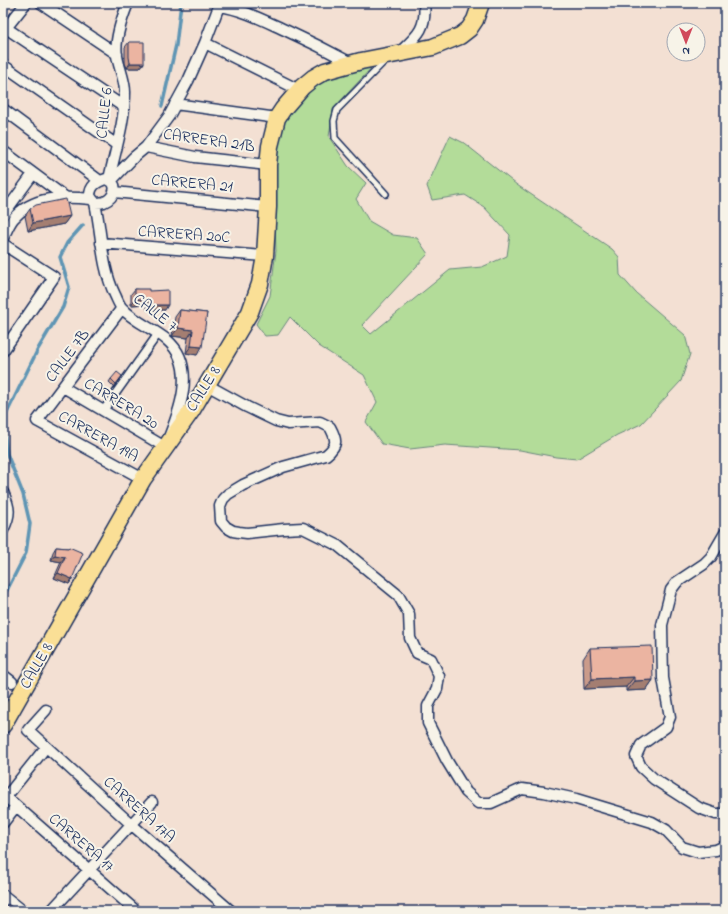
<svg xmlns="http://www.w3.org/2000/svg" width="728" height="914" font-family="'Indie Flower',sans-serif">
<style>
.green{fill:#b3dc99;stroke:#67867c}
.lines{fill:none;stroke-linecap:round;stroke-linejoin:round}
.stream{stroke:#5f95b4;stroke-width:3.5}
.service-casing{stroke:#1b2f5e;stroke-width:8}
.pedestrian-casing{stroke:#1b2f5e;stroke-width:10}
.minor-casing{stroke:#1b2f5e;stroke-width:13}
.primary-casing{stroke:#1b2f5e;stroke-width:19}
.service{stroke:#f7f3e8;stroke-width:5}
.pedestrian{stroke:#f7f3e8;stroke-width:7}
.minor{stroke:#f7f3e8;stroke-width:10}
.primary{stroke:#fadf96;stroke-width:16}
.wall{fill:#ca9b8a;stroke:#1b2f5e}
.shaded-wall{fill:#a47e71;stroke:#1b2f5e}
.building{fill:#ebb4a1;stroke:#1b2f5e}
.labels{text-anchor:middle;dominant-baseline:central;stroke-width:4;stroke-linejoin:round;paint-order:stroke}
.street-label{font-size:16px;fill:#1b2f5e;stroke:#f7f3e8}
</style>
<rect width="100%" height="100%" fill="#f3e0d3"/>
<filter id="ink" filterUnits="userSpaceOnUse"><feTurbulence type="fractalNoise" baseFrequency=".025" numOctaves="2"/><feDisplacementMap in="SourceGraphic" scale="8" xChannelSelector="R" yChannelSelector="G"/><feConvolveMatrix kernelMatrix="1 2 1 2 8 2 1 2 1" color-interpolation-filters="sRGB"/></filter>
<g filter="url(#ink)">
<!-- green -->
<path class="green" d="M376 63 333 109 329 137 348 166 366 183 356 199 369 221 393 235 417 238 428 254 362 325 371 334 450 270 482 267 507 256 510 235 484 207 465 195 432 200 427 186 450 136 464 143 517 185 612 249 619 257 620 275 636 293 685 335 690 354 681 381 641 424 617 435 577 459 556 457 520 450 445 445 410 449 382 444 366 422 377 402 364 375 319 346 290 317 278 335 265 336 256 324 270 296 276 251 274 199V156L280 124 297 102 318 84 346 71Z"/>
<g class="lines">
<!-- stream -->
<path class="stream" d="M162 106 176 45 181 3
M3 598 26 553 30 524 23 494 7 454 3 421 38 349 63 307 69 287 60 257 67 243 83 225"/>
<defs>
<path id="service" d="M385 61 337 110 334 121 335 138 386 194"/>
<path id="pedestrian" d="M103 411 158 334"/>
<path id="minor" d="M41 3 117 54
M219 6C242 9 263 20 285 30 307 40 329 51 351 63
M3 26 124 107
M3 32 26 3
M205 43 299 90
M400 52C417 36 427 29 424 3
M3 65 117 145
M175 104 277 118
M3 109 100 181
M146 147 195 157 268 165
M3 151 65 197
M106 179C120 182 115 198 104 202 101 203 98 203 95 203L90 196C90 186 96 182 106 179Z
M109 179C115 152 125 121 125 92 125 80 119 68 117 56 114 40 122 18 128 3
M111 181 134 157 146 147 169 116 188 81 205 43 219 6 222 3
M114 192 268 207
M3 215 33 174
M3 238C6 232 9 224 13 219 32 196 64 196 91 199
M101 243 265 256
M3 244 54 277 3 351
M122 308 37 421 143 479
M207 385 247 407 276 421 288 424 320 422 330 427C337 440 338 445 326 455L283 467 243 485 228 494 223 499 220 506 221 521 226 527 233 531 239 532 247 533 284 529 303 528 337 545 398 595 409 614 410 638 417 653 431 659 439 676 437 689 428 706V723L447 761 466 792 478 803H491L522 789 544 792 576 799 652 822 666 830 682 847 698 852 716 850 725 846
M63 387 165 447C178 416 199 367 167 340 154 329 133 321 122 308 119 305 117 299 115 295 101 266 102 234 95 203
M3 492C10 508 11 514 3 530
M725 533 711 557 704 564 677 582 671 590 662 625 663 678 670 717 666 727 641 745 636 756 641 767 654 779 699 808 716 814H725
M3 675 12 682
M46 710 28 730 131 824 231 911
M46 747 6 797 136 911
M3 823 16 806
M3 895 23 911
M51 911 152 802"/>
<path id="primary" d="M3 725 143 479 192 410 250 312 260 284 265 256 268 207V165L270 146 277 118 283 109 302 87 313 78 325 71 361 61 433 47 460 36 469 29 475 20 481 3"/>
</defs>
<!-- service casing -->
<use href="#service" class="service-casing"/>
<!-- pedestrian casing -->
<use href="#pedestrian" class="pedestrian-casing"/>
<!-- minor casing -->
<use href="#minor" class="minor-casing"/>
<!-- primary casing -->
<use href="#primary" class="primary-casing"/>
<!-- service -->
<use href="#service" class="service"/>
<!-- pedestrian -->
<use href="#pedestrian" class="pedestrian"/>
<!-- minor -->
<use href="#minor" class="minor"/>
<!-- primary -->
<use href="#primary" class="primary"/>
</g>
<!-- wall -->
<path class="wall" d="M129 42 144 63 140 68H127L125 63V47Z
M30 209 70 216 64 224 28 231 25 216Z
M135 289 149 291 165 310H147V304L131 305V294Z
M180 310 207 313 197 355 186 353 188 338 172 336 175 317Z
M122 376 114 387 109 382 111 379Z
M56 547 68 548 69 547 72 579 69 584 54 578 61 562 51 560 53 552Z
M590 648 653 680 646 690 626 691V687L584 689 583 659Z"/>
<!-- shaded-wall -->
<path class="shaded-wall" d="M130 63H144L140 68H127Z
M70 216 64 224 28 231 33 223Z
M135 299H150L147 304 131 305Z
M150 305H168L165 310H147Z
M178 328 193 330 188 338 172 336Z
M191 346 202 347 197 355 186 353Z
M55 555 65 557 61 562 51 560Z
M58 573 72 579 69 584 54 578Z
M634 677 626 687 584 689 592 679Z
M653 680 646 690 626 691 634 681Z"/>
<!-- building -->
<path class="building" d="M129 42H144V63H130L129 57Z
M66 199 70 216 33 223 30 209 36 205Z
M135 289H149V291L168 290V305H150V299H135Z
M180 310 207 313 202 347 191 346 193 330 178 328Z
M117 372 122 376 116 384 111 379Z
M56 547 68 548 69 547 83 553 72 579 58 573 65 557 55 555Z
M652 646 653 680 634 681V677L592 679 590 648Z
M8 904 17 911H3Z"/>
</g>
<g class="labels">
<!-- street labels -->
<g class="street-label">
<text transform="translate(105 113) rotate(-84)">CALLE 6</text>
<text transform="translate(209 141) rotate(8)">CARRERA 21B</text>
<text transform="translate(192 184) rotate(5)">CARRERA 21</text>
<text transform="translate(184 235) rotate(4)">CARRERA 20C</text>
<text transform="translate(155 313) rotate(38)">CALLE 7</text>
<text transform="translate(68 356) rotate(-53)">CALLE 7B</text>
<text transform="translate(204 389) rotate(-58)">CALLE 8</text>
<text transform="translate(121 404) rotate(31)">CARRERA 20</text>
<text transform="translate(98 437) rotate(29)">CARRERA 19A</text>
<text transform="translate(37 666) rotate(-60)">CALLE 8</text>
<text transform="translate(139 810) rotate(42)">CARRERA 17A</text>
<text transform="translate(81 843) rotate(41)">CARRERA 17</text>
</g>
</g>
<!-- margin -->
<rect width="728" height="914" fill="none" stroke="#f7f3e8" stroke-width="16"/>
<rect x="8" y="8" width="712" height="898" fill="none" stroke="#1b2f5e" stroke-width="1.5" filter="url(#ink)"/>
<!-- north arrow -->
<g transform="translate(686 42) rotate(180)"><circle r="19" fill="#f7f3e8" stroke="#9fa5b1"/>
<path d="M0-3L7 15L0 10L-7 15Z" fill="#d1495b"/>
<text y="-6" font-size="11" font-weight="bold" text-anchor="middle" fill="#1b2f5e">N</text>
</g>
</svg>
